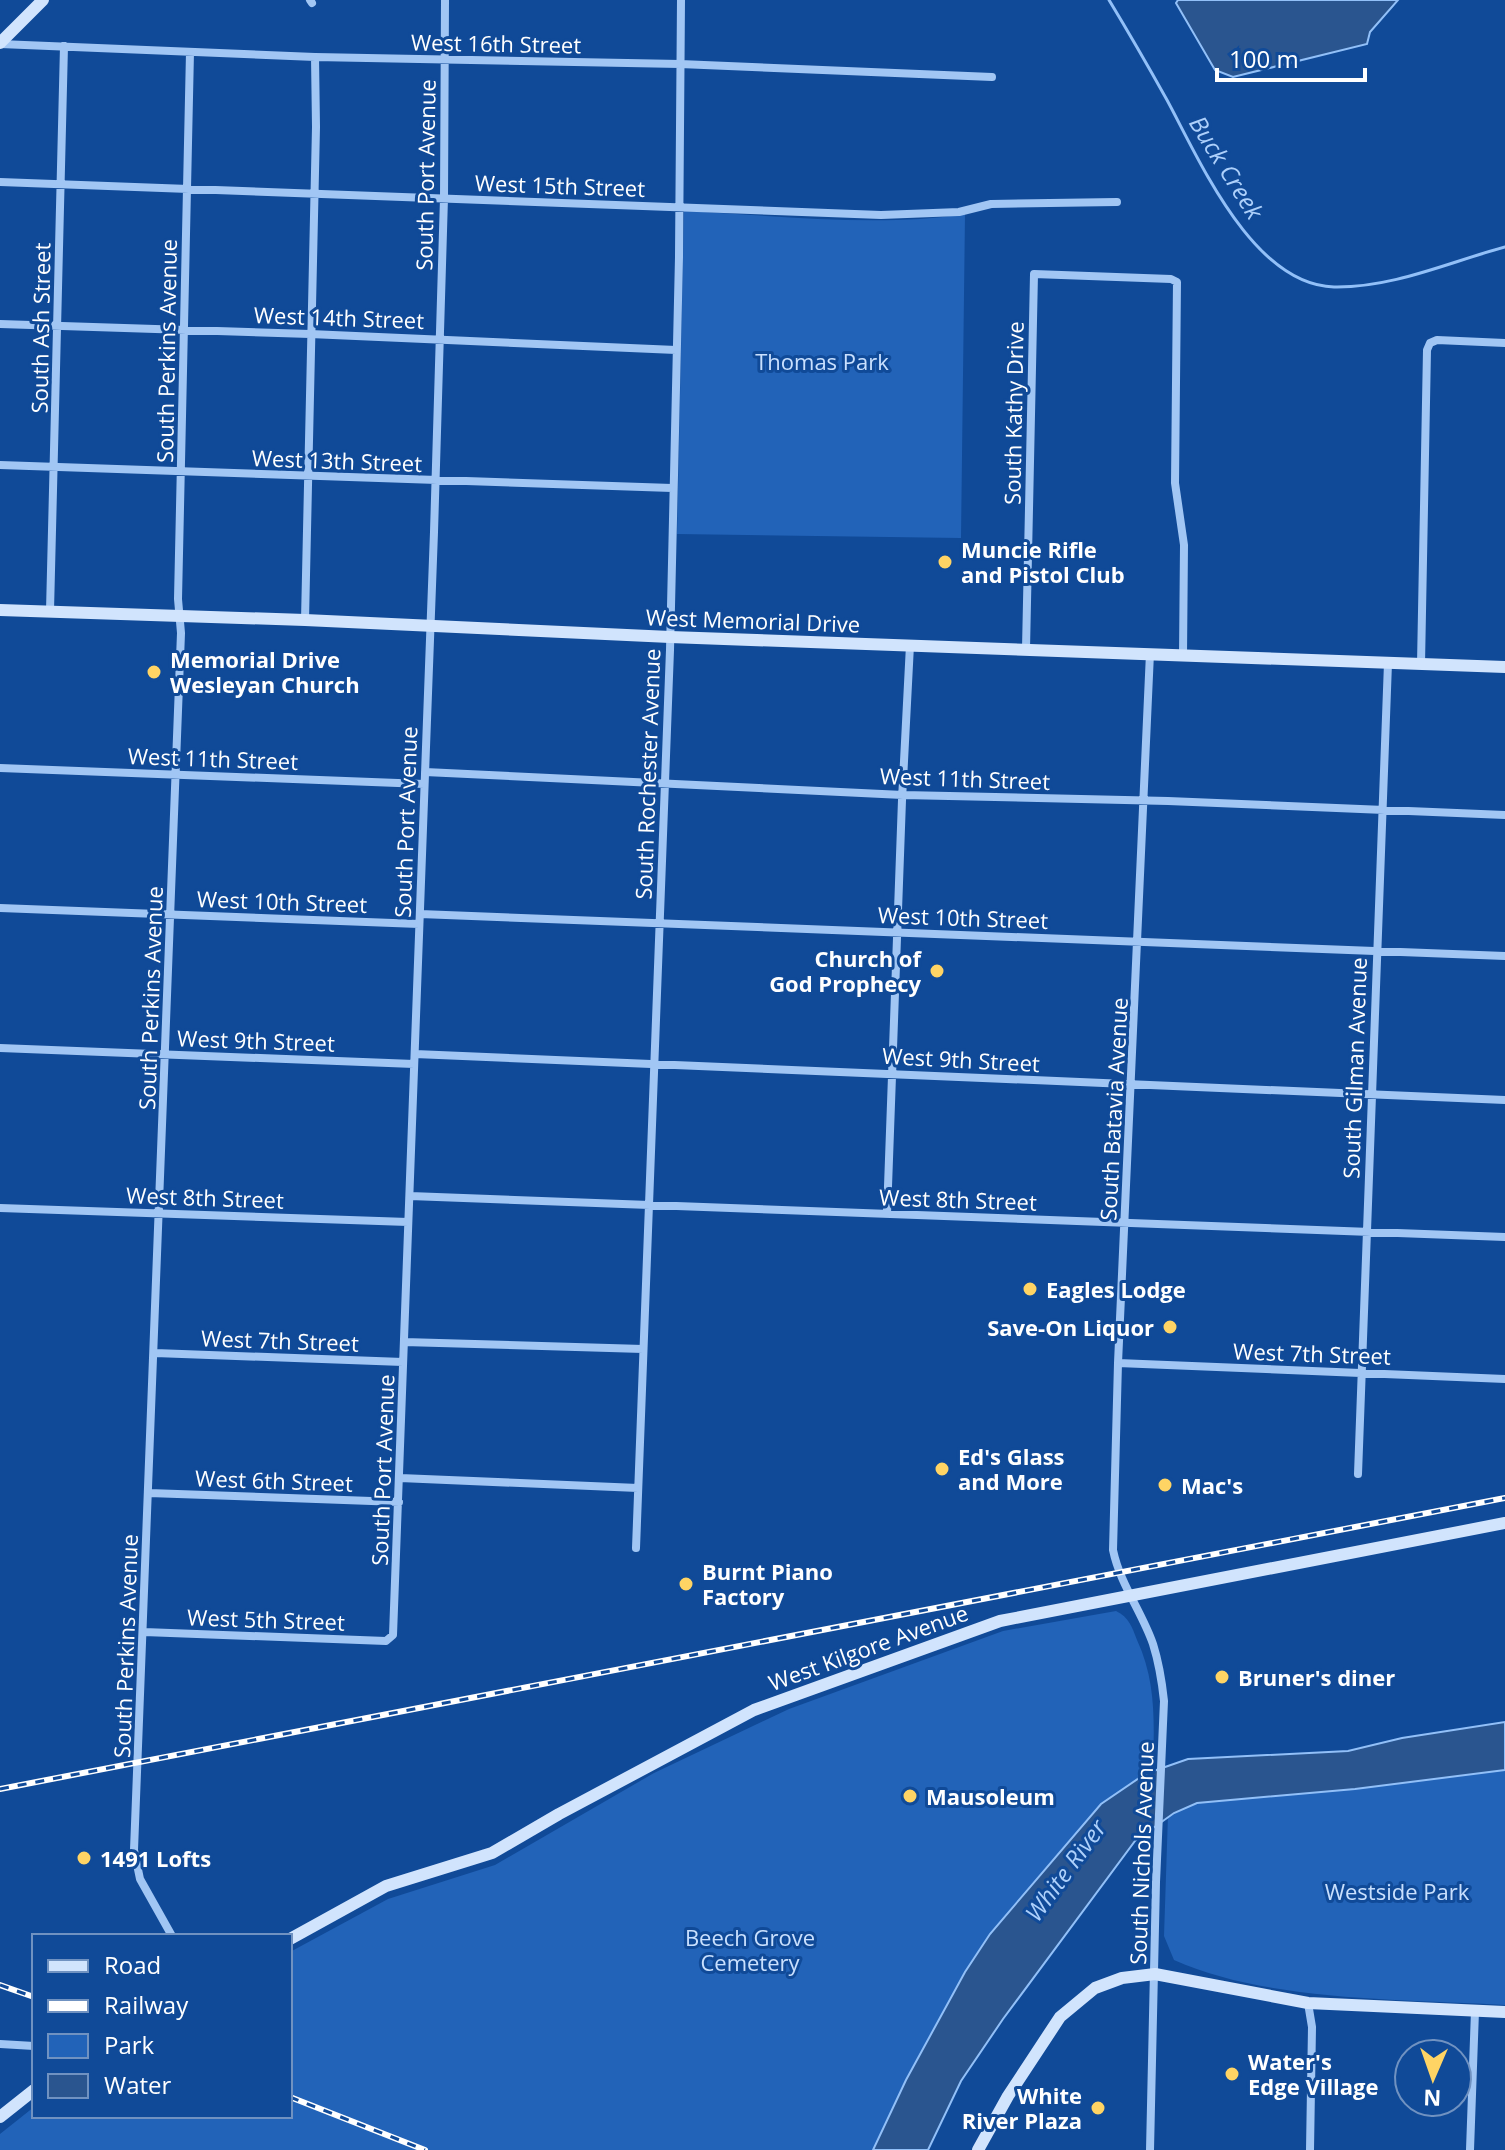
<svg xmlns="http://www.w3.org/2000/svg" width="1505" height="2150" font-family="'Open Sans',sans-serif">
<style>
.green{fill:#2263b8}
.water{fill:#2a558f;stroke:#92c0f8;stroke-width:2}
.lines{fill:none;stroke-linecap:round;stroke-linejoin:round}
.stream{stroke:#92c0f8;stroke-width:3}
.street{stroke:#a1c6f4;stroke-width:8}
.secondary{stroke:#d1e4fd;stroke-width:12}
.rail-casing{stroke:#fff;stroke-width:6}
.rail{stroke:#104a98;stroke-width:3;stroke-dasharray:9;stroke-linecap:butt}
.poi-dot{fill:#ffd464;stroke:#104a98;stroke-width:3}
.labels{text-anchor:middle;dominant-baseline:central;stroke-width:6;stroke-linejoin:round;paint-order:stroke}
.street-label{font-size:22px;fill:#fff;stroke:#104a98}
.park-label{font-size:22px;fill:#c9e0fe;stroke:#104a98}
.poi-label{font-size:22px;font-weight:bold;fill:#fff;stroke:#104a98;text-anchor:start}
.water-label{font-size:24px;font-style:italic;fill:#add0fb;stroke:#104a98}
</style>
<rect width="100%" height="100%" fill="#104a98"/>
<!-- green -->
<path class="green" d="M684 211C773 215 878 228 965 214L961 538 677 534Z
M1116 1611C1129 1617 1132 1627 1137 1640 1157 1683 1154 1725 1153 1771L1145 1774 873 2150H0V2134L34 2107V2116H290V1952L388 1899 495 1865 654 1773 789 1709 1003 1631Z
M1505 1770V2005C1403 1999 1268 2002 1174 1960L1164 1936 1168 1815 1197 1803 1355 1789Z"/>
<!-- water -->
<path class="water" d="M1178 0H1398L1370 32 1367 44 1233 77 1215 70 1176 3Z
M1505 1722V1770L1355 1789 1197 1803 1174 1813 1135 1841 1003 2019 961 2081 928 2150H873L906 2080 965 1972 990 1934 1101 1804 1145 1774 1188 1759 1348 1751 1402 1738Z"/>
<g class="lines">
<!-- stream -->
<path class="stream" d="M1109 0C1129 33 1148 66 1167 100 1200 161 1253 285 1334 287 1393 288 1449 262 1505 247"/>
<!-- street -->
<path class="street" d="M310 0 312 3
M0 44 315 57 680 64 992 77
M0 182 881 215 959 212 991 204 1117 202
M0 324 310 334 676 350
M0 465 672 488
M50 611 64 46
M305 620 316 127 315 57
M1026 649 1034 274 1171 279 1177 282 1175 483 1184 545 1183 655
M1150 653 1118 1363 1113 1550C1120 1584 1142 1612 1153 1644 1159 1663 1162 1682 1164 1701L1156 1882 1150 2150
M1421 664 1427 350 1430 343 1437 340 1505 343
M0 768 424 784
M425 772 903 795 1168 801 1505 815
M0 908 419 924
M420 914 1505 956
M0 1048 414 1064
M415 1054 1505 1100
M410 1196 1505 1237
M0 1208 408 1222
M887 1214 902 800 910 645
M404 1342 643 1349
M155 1353 403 1362
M1118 1363 1505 1379
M1358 1474 1388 663
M400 1478 638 1488
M149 1493 399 1502
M636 1548 670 650 679 257 681 0
M144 1632 386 1641 393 1635 434 532 444 198 445 0
M172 1936 140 1879 134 1850 181 633 178 599 190 52
M1308 2003 1312 2027 1310 2150
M0 2044 34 2046
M1470 2150 1475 2011"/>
<!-- secondary -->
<path class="secondary" d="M0 43 43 0
M0 610 305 620 670 637 1505 667
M290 1939 386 1886 492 1853 559 1814 754 1710 1000 1621 1505 1523
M0 2117 34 2090
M978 2150 1008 2096 1060 2017 1095 1988 1122 1978 1155 1974 1308 2003 1505 2012"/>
<defs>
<path id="rail" d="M0 1789 1505 1498
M0 1985 34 1997
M290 2097 425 2150"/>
</defs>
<!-- rail casing -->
<use href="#rail" class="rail-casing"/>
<!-- rail -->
<use href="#rail" class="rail"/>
</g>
<!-- markers -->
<g class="poi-dot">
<circle cx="945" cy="562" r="8"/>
<circle cx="154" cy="672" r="8"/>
<circle cx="937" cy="971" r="8"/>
<circle cx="1030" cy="1289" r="8"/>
<circle cx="1170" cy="1327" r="8"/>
<circle cx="942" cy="1469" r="8"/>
<circle cx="1165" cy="1485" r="8"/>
<circle cx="686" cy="1584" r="8"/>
<circle cx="1222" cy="1677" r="8"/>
<circle cx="910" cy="1796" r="8"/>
<circle cx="84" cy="1858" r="8"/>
<circle cx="1232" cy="2074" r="8"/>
<circle cx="1098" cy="2108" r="8"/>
</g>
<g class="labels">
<!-- street labels -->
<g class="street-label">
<text transform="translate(496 43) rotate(1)">West 16th Street</text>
<text transform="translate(425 175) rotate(-89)">South Port Avenue</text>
<text transform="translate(560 185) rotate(2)">West 15th Street</text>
<text transform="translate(339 317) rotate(2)">West 14th Street</text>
<text transform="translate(40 328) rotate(-89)">South Ash Street</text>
<text transform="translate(166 351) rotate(-89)">South Perkins Avenue</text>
<text transform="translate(1013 413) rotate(-89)">South Kathy Drive</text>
<text transform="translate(337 460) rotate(2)">West 13th Street</text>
<text transform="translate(753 620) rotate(2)">West Memorial Drive</text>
<text transform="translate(213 758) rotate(2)">West 11th Street</text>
<text transform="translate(647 774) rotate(-88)">South Rochester Avenue</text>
<text transform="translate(965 778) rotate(2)">West 11th Street</text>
<text transform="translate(405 822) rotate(-88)">South Port Avenue</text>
<text transform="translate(282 901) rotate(2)">West 10th Street</text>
<text transform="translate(963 917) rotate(2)">West 10th Street</text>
<text transform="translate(150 998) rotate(-88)">South Perkins Avenue</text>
<text transform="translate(256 1040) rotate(2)">West 9th Street</text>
<text transform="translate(961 1059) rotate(3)">West 9th Street</text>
<text transform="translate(1354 1068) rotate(-88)">South Gilman Avenue</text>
<text transform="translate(1113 1109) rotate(-87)">South Batavia Avenue</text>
<text transform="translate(205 1197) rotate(2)">West 8th Street</text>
<text transform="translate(958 1199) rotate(2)">West 8th Street</text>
<text transform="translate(280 1340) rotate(2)">West 7th Street</text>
<text transform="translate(1312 1353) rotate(2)">West 7th Street</text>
<text transform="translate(382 1470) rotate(-88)">South Port Avenue</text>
<text transform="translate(274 1480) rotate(2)">West 6th Street</text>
<text transform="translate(266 1619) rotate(2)">West 5th Street</text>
<text transform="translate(125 1646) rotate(-88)">South Perkins Avenue</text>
<text transform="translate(868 1647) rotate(-20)">West Kilgore Avenue</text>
<text transform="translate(1141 1853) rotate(-88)">South Nichols Avenue</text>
</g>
<!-- park labels -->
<g class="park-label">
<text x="822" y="361">Thomas Park</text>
<text x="1397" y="1891">Westside Park</text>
<text x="750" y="1937">Beech Grove<tspan x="750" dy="25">Cemetery</tspan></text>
</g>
<!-- poi labels -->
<g class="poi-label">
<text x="961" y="549">Muncie Rifle<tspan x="961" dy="25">and Pistol Club</tspan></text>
<text x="170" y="659">Memorial Drive<tspan x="170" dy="25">Wesleyan Church</tspan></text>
<text x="921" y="958" text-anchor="end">Church of<tspan x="921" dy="25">God Prophecy</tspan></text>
<text x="1046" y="1289">Eagles Lodge</text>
<text x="1154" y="1327" text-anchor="end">Save-On Liquor</text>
<text x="958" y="1456">Ed's Glass<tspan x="958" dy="25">and More</tspan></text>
<text x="1181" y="1485">Mac's</text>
<text x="702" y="1571">Burnt Piano<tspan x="702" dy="25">Factory</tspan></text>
<text x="1238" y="1677">Bruner's diner</text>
<text x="926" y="1796">Mausoleum</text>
<text x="100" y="1858">1491 Lofts</text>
<text x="1248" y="2061">Water's<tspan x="1248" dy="25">Edge Village</tspan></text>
<text x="1082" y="2095" text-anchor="end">White<tspan x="1082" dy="25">River Plaza</tspan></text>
</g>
<!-- water labels -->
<g class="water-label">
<text transform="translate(1227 167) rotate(58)">Buck Creek</text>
<text transform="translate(1065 1870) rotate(-54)">White River</text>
</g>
</g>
<!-- legend -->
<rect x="32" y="1934" width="260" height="184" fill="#104a98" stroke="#7092c1" stroke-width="2"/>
<rect x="48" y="1960" width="40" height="12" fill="#d1e4fd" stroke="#7092c1" stroke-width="2"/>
<text x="104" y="1974" font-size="24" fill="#ffffff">Road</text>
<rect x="48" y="2000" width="40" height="12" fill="#ffffff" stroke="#7092c1" stroke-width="2"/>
<text x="104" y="2014" font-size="24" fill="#ffffff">Railway</text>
<rect x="48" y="2034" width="40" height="24" fill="#2263b8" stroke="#7092c1" stroke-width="2"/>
<text x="104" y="2054" font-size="24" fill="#ffffff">Park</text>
<rect x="48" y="2074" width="40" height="24" fill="#2a558f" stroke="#7092c1" stroke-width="2"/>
<text x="104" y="2094" font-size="24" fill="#ffffff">Water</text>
<!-- north arrow -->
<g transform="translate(1433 2078) rotate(182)"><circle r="38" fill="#104a98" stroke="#7092c1" stroke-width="2"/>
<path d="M0-6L14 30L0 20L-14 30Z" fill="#ffd464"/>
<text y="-12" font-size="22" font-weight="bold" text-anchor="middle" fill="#ffffff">N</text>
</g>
<!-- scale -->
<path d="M1217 68v12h148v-12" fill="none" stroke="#ffffff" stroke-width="4"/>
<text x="1229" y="68" font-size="24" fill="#ffffff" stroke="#104a98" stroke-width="6" paint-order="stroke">100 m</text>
</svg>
